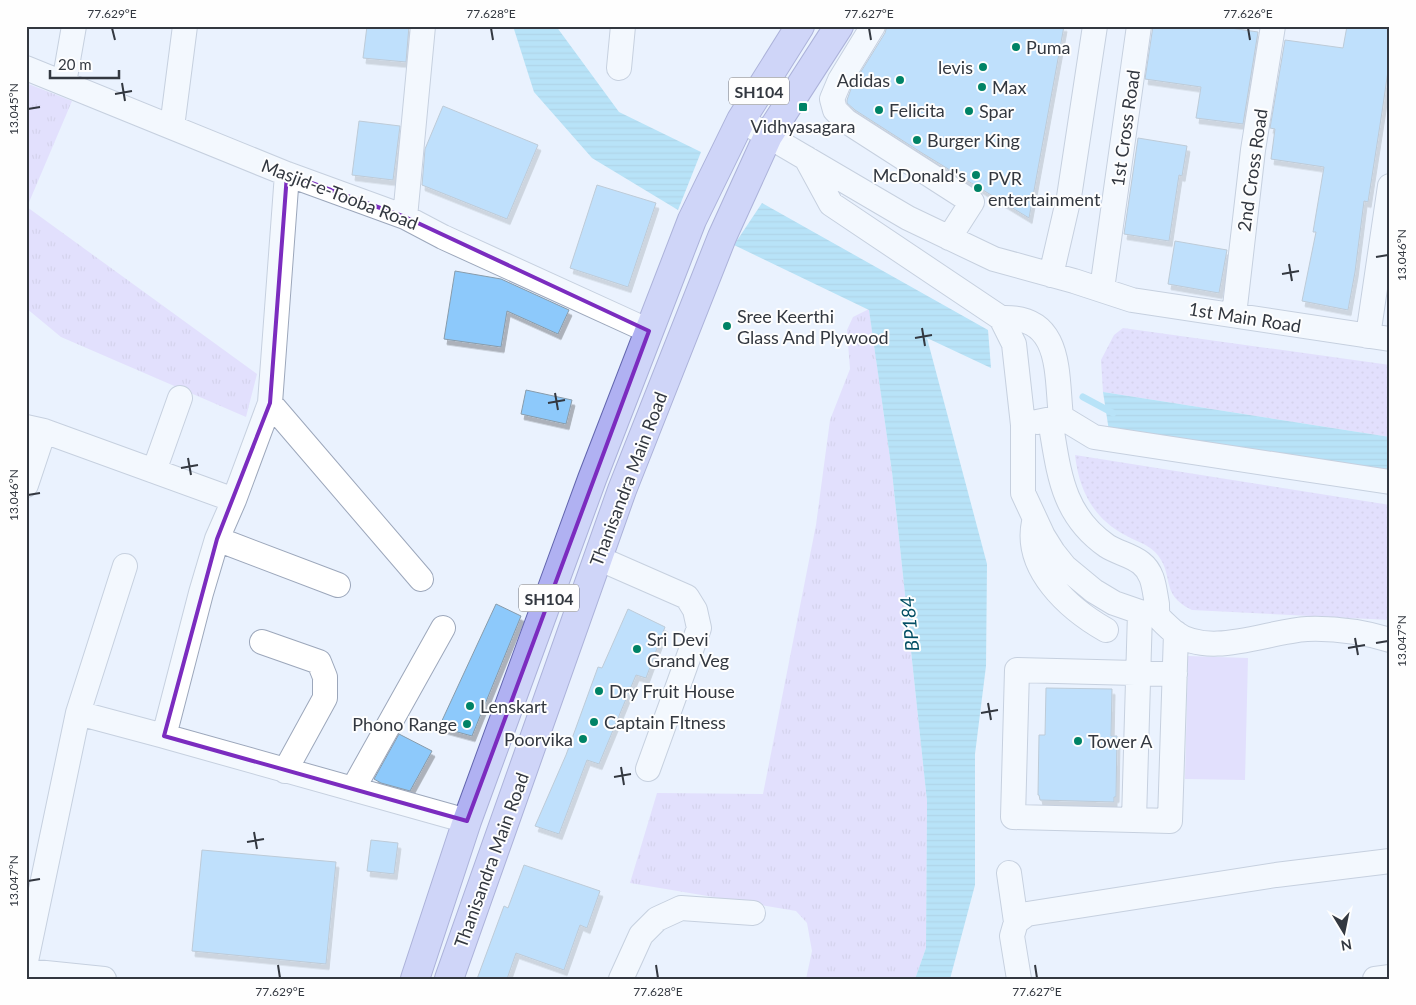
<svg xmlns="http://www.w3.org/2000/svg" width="1416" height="1005" font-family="Lato,sans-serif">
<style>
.grass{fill:url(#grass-tufts)}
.park{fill:url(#park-dots)}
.pitch{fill:#dacafc}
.water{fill:url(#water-rules)}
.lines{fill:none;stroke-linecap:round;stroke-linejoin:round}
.stream{stroke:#7cd0f1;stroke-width:7}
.building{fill:#8dc9fb;stroke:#889baa;filter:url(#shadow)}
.minor-casing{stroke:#9ca7bb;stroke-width:26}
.major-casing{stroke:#6265ae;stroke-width:30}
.minor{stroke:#fff;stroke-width:24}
.major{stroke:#b0b1f2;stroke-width:28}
.marked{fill:none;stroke:#7b2cbf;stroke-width:4;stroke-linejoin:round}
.ticks{fill:none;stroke:#333840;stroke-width:2}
.poi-dot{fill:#008366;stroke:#fefefe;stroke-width:2}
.labels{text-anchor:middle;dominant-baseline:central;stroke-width:4;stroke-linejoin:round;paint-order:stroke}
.shield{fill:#fefefe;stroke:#707379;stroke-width:1}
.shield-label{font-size:16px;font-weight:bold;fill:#333840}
.poi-label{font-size:18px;fill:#333840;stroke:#fefefe;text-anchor:start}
.street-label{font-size:18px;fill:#333840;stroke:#fefefe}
.water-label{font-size:19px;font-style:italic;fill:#024e64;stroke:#fefefe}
.neatline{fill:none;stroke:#333840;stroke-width:2}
.ticks-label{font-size:12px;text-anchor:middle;fill:#333840}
</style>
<defs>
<pattern id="grass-tufts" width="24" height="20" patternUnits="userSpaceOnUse" patternTransform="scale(1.25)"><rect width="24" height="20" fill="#dacafc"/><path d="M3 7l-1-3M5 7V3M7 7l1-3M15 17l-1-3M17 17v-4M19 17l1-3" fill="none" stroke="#bcaed9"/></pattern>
<pattern id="park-dots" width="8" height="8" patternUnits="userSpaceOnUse" patternTransform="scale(1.25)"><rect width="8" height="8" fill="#dacafc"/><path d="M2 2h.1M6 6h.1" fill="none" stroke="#bcaed9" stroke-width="1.8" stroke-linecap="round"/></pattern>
<pattern id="water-rules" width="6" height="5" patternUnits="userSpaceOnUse" patternTransform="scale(1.25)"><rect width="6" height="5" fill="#7cd0f1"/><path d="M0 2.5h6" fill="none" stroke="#6cb3d0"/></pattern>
<filter id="shadow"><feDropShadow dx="3" dy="5.5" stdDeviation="0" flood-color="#0004"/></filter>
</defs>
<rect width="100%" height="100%" fill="#eaf2fe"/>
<!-- grass -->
<path class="grass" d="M26 83 72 101 27 207 257 374 246 417 61 337 26 308Z
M869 309 892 472 927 801 926 948 915 979H806L812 951 807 923 796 911 630 883 657 793 763 794 816 525 830 420 850 369 847 330 853 317Z"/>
<!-- park -->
<path class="park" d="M1123 328 1390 365V437L1103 392 1101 360 1114 335Z
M1075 455 1390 505V620L1192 610C1158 594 1176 574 1155 552 1146 543 1135 541 1125 535 1093 518 1079 490 1075 455Z"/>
<!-- pitch -->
<path class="pitch" d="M1188 656 1248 658 1245 780 1185 779Z"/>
<!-- water -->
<path class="water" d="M513 26H556L619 112 701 152 678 210 592 158 534 92Z
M762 203 988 330 991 368 927 338 987 564 986 666 975 754V885L950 979H915L926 948 927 801 892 472 869 310 734 245Z
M1103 392 1390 437V473L1109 431Z"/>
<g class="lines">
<!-- stream -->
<path class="stream" d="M1083 397 1113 413"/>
</g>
<!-- building -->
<path class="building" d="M367 26H409L406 62 363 58Z
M887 26H1064L1029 218 922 153 855 110 847 103V100L852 86 885 33Z
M1153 26H1217L1258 32 1243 124 1196 118 1201 87 1145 79Z
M1347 26H1390V57L1382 112 1368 202 1364 201 1355 272 1348 310 1302 301 1316 232H1313L1324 167 1271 159 1275 129 1270 128 1285 40 1343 48Z
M443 106 538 145 507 219 422 185 425 149Z
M359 121 400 126 393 180 352 175Z
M1138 138 1187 146 1182 176 1179 175 1169 241 1124 234Z
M597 185 656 203 628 287 570 268Z
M1175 241 1227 250 1219 293 1168 284Z
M455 271 501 279 569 310 558 334 507 311 501 347 444 339Z
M526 390 572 400 566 424 521 414Z
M496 604 521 616 472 736 439 727Z
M628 609 665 627 646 678 636 675 599 764 587 760 559 834 535 826 566 755 598 667 602 668Z
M1046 688 1112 689 1111 736H1117L1116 797H1114V802L1040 800 1039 795H1038L1039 735H1045Z
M399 734 432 751 410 791 381 783 374 779Z
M371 840 398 843 394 874 367 871Z
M202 850 336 862 326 964 192 951Z
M524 865 600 891 587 928 580 925 564 970 516 953 507 979H477L504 906 508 908Z"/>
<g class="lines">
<defs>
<path id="minor" d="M873 26 840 80 832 99 835 110 846 121 972 202 949 238
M26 68 287 174 405 217 443 237 649 331
M619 68 623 26
M64 83 74 26
M741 120 908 218 994 259 1074 281 1132 300 1390 339
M172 127 185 26
M806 158 831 204 1001 318 1014 344 1023 425V493L1043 536 1053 552 1065 567 1094 591 1114 603 1140 612 1158 616
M405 217 423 26
M1051 275 1069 197 1095 26
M1102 289 1139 26
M1234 315 1253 150 1273 26
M1001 318C1063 315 1056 373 1061 417
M1368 336 1390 186
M270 403 421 579
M1050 420C1059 471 1061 514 1107 546 1118 553 1131 555 1141 563 1154 573 1154 589 1157 604 1157 608 1157 613 1158 616 1161 621 1170 628 1174 632 1209 659 1268 631 1307 629 1336 628 1363 632 1390 640
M1037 422 1061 417 1094 437 1390 482
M26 427 44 431 234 500
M154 471 180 398
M26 485 44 431
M1034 522C1024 569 1069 609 1106 630
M217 539 338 585
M598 558 687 597 695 610 699 628 648 769
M1140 612 1134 820 1170 821 1176 633
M262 642 319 662 325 677V698L285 771
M78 713 125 566
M164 736 467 821
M353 789 443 628
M1134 820 1013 817 1017 670 1175 674
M1009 873 1016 922
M26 961 78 713 164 736 201 593 217 539 234 500 270 403 287 174
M26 971 104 979
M621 979 641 935 657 919 681 908 753 913
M1019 979 1012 936 1016 922 1027 914 1276 875 1390 861
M1375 979 1390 977"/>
<path id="major" d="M415 979 467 821 592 479 692 220 741 120 800 26
M449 979 622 490 722 237 768 136 839 26"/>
</defs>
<!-- minor casing -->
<use href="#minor" class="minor-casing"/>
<!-- major casing -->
<use href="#major" class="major-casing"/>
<!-- minor -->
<use href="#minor" class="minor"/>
<!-- major -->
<use href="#major" class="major"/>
</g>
<!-- marked area -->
<path d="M0 0H1416V1005H0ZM287 174 405 217 649 331 467 821 164 736 217 539 270 403Z" fill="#eaf2fe" fill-opacity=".55" fill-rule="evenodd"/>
<path class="marked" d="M287 174 405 217 649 331 467 821 164 736 217 539 270 403Z"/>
<!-- ticks -->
<path class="ticks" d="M112 28 115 40M491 28 493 40M869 28 871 40M1248 28 1250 40M122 83 125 101M115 94 132 91M28 109 40 107M1376 257 1388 255M1289 264 1292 281M1282 274 1299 271M922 328 925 346M915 338 932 335M555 393 558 410M548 403 565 400M188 458 191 475M181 468 198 465M28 495 40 493M1355 638 1358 655M1376 643 1388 641M1348 648 1365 645M988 703 991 720M981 713 998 710M621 767 624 785M614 777 631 774M254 832 257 849M247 842 264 839M28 881 40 879M278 965 280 978M656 965 658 978M1035 965 1037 978"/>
<!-- markers -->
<g class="poi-dot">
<circle cx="1016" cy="47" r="5"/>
<circle cx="983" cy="67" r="5"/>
<circle cx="900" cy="80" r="5"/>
<circle cx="982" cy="87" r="5"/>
<rect x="798" y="102" width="10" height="10" rx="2.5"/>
<circle cx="879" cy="110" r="5"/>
<circle cx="969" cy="111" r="5"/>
<circle cx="917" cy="140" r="5"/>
<circle cx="976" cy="175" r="5"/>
<circle cx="978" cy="188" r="5"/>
<circle cx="727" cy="326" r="5"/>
<circle cx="637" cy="649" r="5"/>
<circle cx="599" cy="691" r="5"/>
<circle cx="470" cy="706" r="5"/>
<circle cx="594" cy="722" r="5"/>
<circle cx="467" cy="724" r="5"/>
<circle cx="583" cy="739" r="5"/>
<circle cx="1078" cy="741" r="5"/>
</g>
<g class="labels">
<!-- shield labels -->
<g class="shield">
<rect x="729" y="77.5" width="60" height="27" rx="4"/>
<rect x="519" y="584.5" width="60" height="27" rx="4"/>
</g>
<g class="shield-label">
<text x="759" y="91">SH104</text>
<text x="549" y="598">SH104</text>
</g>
<!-- poi labels -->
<g class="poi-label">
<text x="1026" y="47">Puma</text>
<text x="973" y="67" text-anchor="end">levis</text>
<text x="890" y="80" text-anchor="end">Adidas</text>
<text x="992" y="87">Max</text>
<text x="889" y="110">Felicita</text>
<text x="979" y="111">Spar</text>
<text x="803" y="126" text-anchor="middle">Vidhyasagara</text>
<text x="927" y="140">Burger King</text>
<text x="966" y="175" text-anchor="end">McDonald's</text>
<text x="988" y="178">PVR<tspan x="988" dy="21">entertainment</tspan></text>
<text x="737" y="316">Sree Keerthi<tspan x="737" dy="21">Glass And Plywood</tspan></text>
<text x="647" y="639">Sri Devi<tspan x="647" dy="21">Grand Veg</tspan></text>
<text x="609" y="691">Dry Fruit House</text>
<text x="480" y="706">Lenskart</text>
<text x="604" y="722">Captain FItness</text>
<text x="457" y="724" text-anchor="end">Phono Range</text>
<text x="573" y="739" text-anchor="end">Poorvika</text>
<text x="1088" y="741">Tower A</text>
</g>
<!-- street labels -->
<g class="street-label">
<text transform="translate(1125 128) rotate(-82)">1st Cross Road</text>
<text transform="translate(1252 170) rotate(-82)">2nd Cross Road</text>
<text transform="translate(340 194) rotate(21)">Masjid-e-Tooba Road</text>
<text transform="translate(1245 317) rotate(9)">1st Main Road</text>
<text transform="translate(628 479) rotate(-69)">Thanisandra Main Road</text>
<text transform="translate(491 860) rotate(-70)">Thanisandra Main Road</text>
</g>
<!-- water labels -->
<g class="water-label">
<text transform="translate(909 624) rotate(-96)">BP184</text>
</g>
</g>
<!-- border -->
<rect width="1416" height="1005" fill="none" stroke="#fefefe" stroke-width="55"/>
<!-- north arrow -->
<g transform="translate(1344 932) rotate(170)" stroke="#fefefe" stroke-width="4" paint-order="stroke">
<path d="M0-4L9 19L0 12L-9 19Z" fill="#333840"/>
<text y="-8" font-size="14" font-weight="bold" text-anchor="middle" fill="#333840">N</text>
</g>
<!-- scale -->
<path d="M50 70v8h69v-8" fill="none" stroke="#333840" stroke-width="2.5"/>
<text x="58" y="70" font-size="15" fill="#333840" stroke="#fefefe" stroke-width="4" paint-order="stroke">20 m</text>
<rect x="28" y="28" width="1360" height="950" class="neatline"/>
<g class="ticks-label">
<text x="112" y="18">77.629°E</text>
<text x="491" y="18">77.628°E</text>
<text x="869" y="18">77.627°E</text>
<text x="1248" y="18">77.626°E</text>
<text transform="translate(14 109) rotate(-90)" y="4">13.045°N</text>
<text transform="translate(1402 255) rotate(-90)" y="4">13.046°N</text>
<text transform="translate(14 495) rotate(-90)" y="4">13.046°N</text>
<text transform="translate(1402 641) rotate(-90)" y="4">13.047°N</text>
<text transform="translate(14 881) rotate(-90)" y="4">13.047°N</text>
<text x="280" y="996">77.629°E</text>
<text x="658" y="996">77.628°E</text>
<text x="1037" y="996">77.627°E</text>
</g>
</svg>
